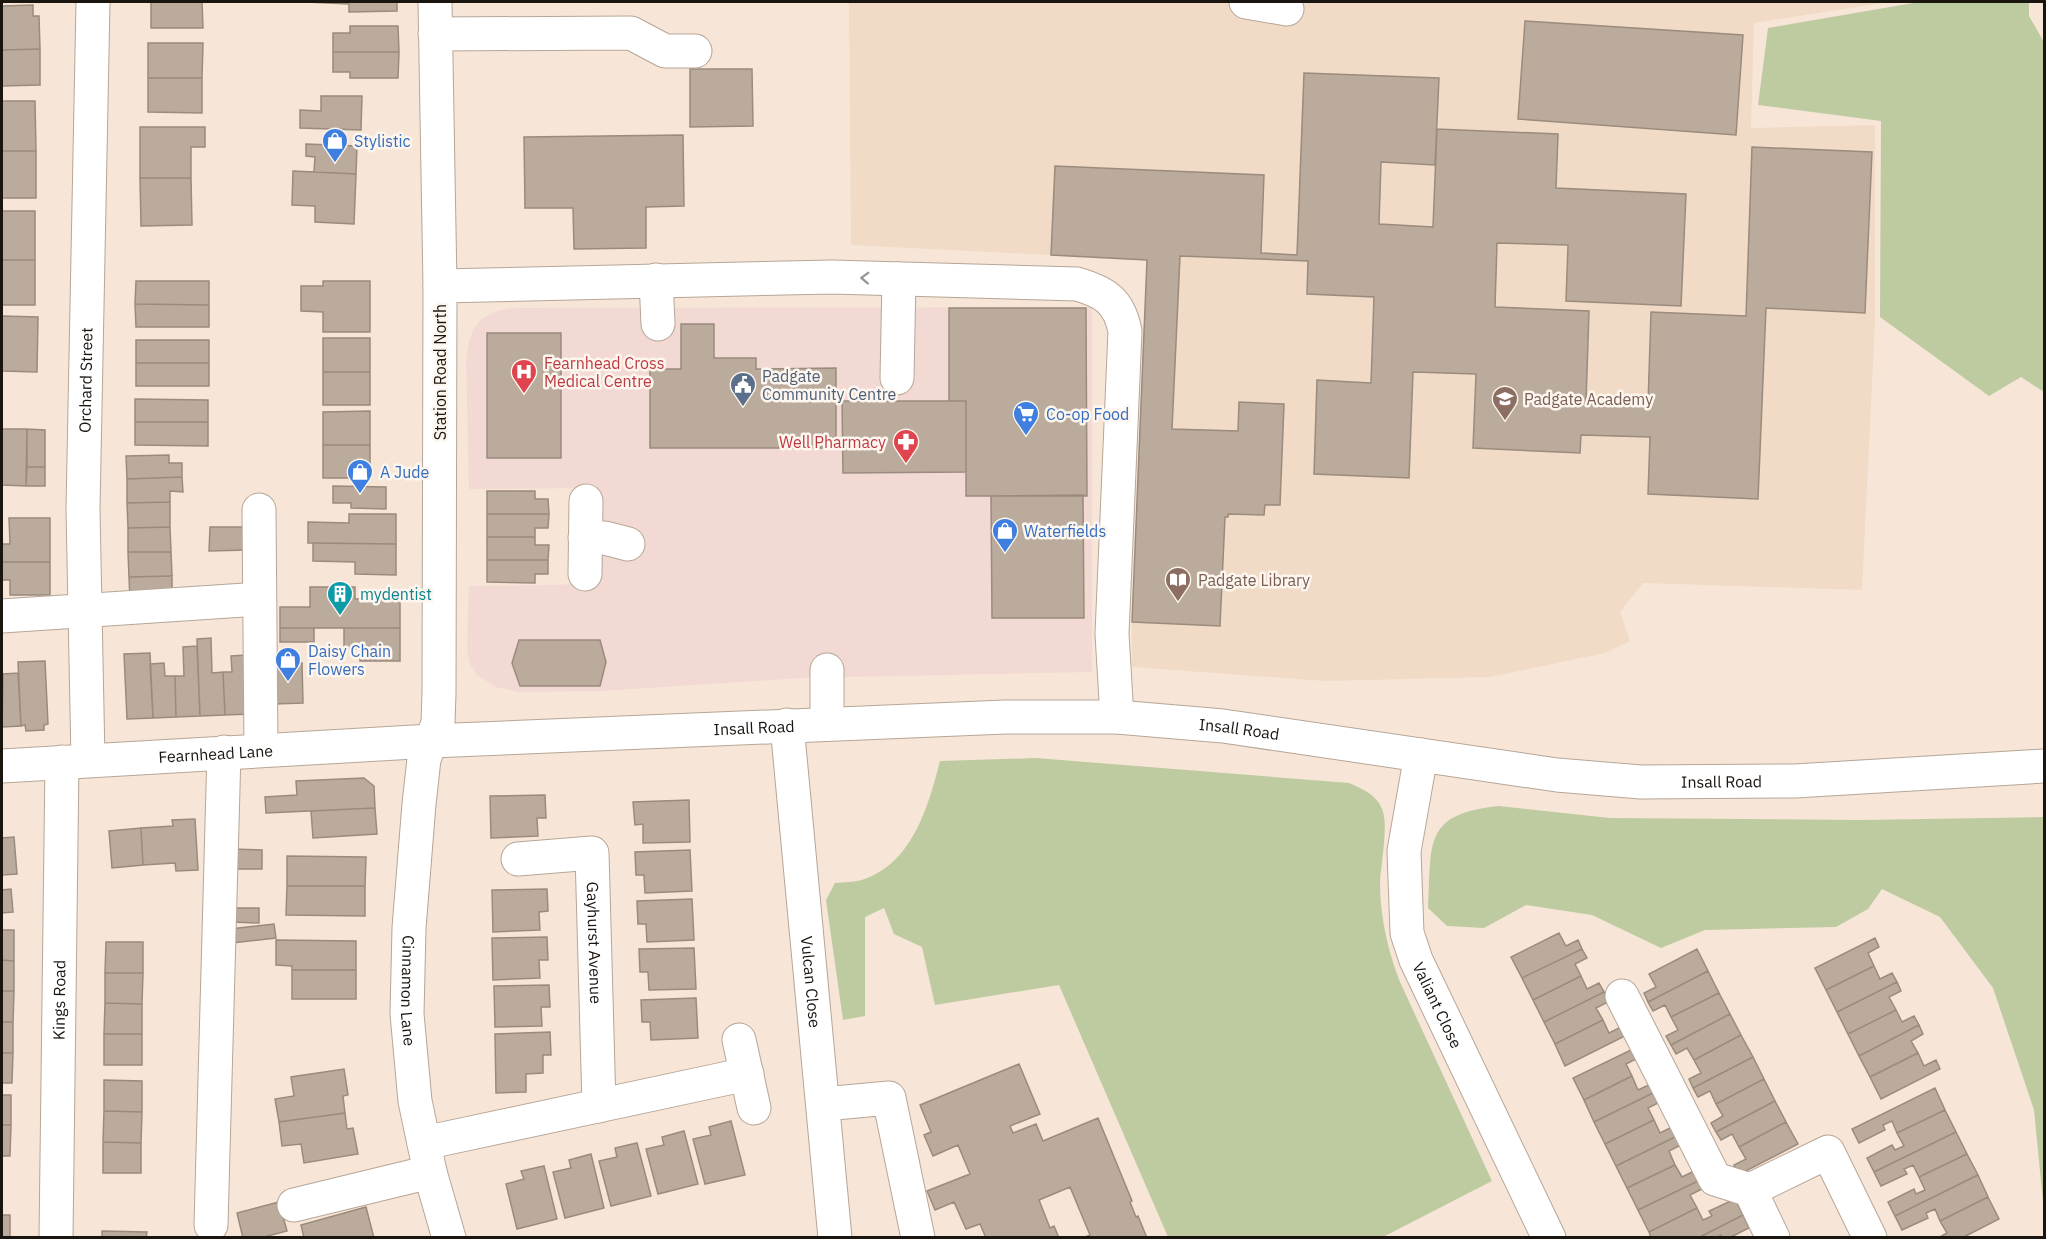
<svg xmlns="http://www.w3.org/2000/svg" width="2046" height="1239" font-family="'IBM Plex Sans',sans-serif">
<style>
.commercial{fill:#f3d9d3}
.built{fill:#f1dbc6}
.green{fill:#becba1}
.building{fill:#bbab9c;stroke:#9a8b7d;stroke-width:1.5}
.lines{fill:none;stroke-linecap:round;stroke-linejoin:round}
.minor-casing{stroke:#b6a697;stroke-width:35}
.minor{stroke:#fff;stroke-width:33}
.oneway{stroke:#989693}
.labels{text-anchor:middle;dominant-baseline:central;stroke-width:5;stroke-linejoin:round;paint-order:stroke}
.shop-label{font-size:16px;fill:#366cbe;stroke:#fcf6ef;text-anchor:start}
.health-label{font-size:16px;fill:#be3a42;stroke:#fcf6ef;text-anchor:start}
.street-label{font-size:16px;fill:#1b1510;stroke:#fcf6ef}
.service-label{font-size:16px;fill:#4e5e75;stroke:#fcf6ef;text-anchor:start}
.education-label{font-size:16px;fill:#785e54;stroke:#fcf6ef;text-anchor:start}
.culture-label{font-size:16px;fill:#0d838f;stroke:#fcf6ef;text-anchor:start}
</style>
<rect width="100%" height="100%" fill="#f7e6d7"/>
<!-- commercial -->
<path class="commercial" d="M1092 307V672L803 678 601 691 519 692 496 687 477 675 470 664 467 651 469 586 595 584 600 579 599 488 469 489 466 359 469 341 474 328 483 318 497 311 514 308Z"/>
<!-- built -->
<path class="built" d="M849 2H1890L1754 23 1751 128 1875 125V323L1862 590 1643 583 1620 612 1630 641 1605 653 1490 677 1325 681 1132 667V622L1147 260 851 245Z"/>
<!-- green -->
<path class="green" d="M1919 2H2029V16L2044 42V392L2021 377 1989 396 1880 317 1881 121 1758 105 1768 28Z
M1036 758 1349 783C1363 789 1379 796 1383 812 1388 828 1381 864 1380 882 1380 917 1388 951 1400 982L1492 1181 1383 1237H1168L1059 985 935 1005 922 947 894 934 884 908 865 917V1016L843 1020 826 900 835 883C844 882 854 882 862 880 913 863 928 807 940 761Z
M1499 806 1610 818 1861 820 2044 817V1212L2034 1110 1993 988 1940 917 1882 889 1868 909 1836 927 1705 930 1661 948 1592 915 1526 905 1484 928 1447 926 1428 908C1432 843 1422 814 1499 806Z"/>
<!-- building -->
<path class="building" d="M151 2H202L203 28H151Z
M306 2H397V11L349 12V4Z
M33 5V16H39L40 49 2 50V6Z
M1525 21 1743 35 1736 135 1518 119Z
M350 26H398L399 52H333V33H350Z
M148 43H203L202 78H148Z
M40 49V85L2 86V50Z
M333 52H399L398 78H350V72H333Z
M690 69H752L753 126 690 127Z
M1304 73 1439 78 1435 165 1381 162 1379 224 1433 227 1437 129 1558 134 1556 188 1686 194 1681 306 1566 301 1568 245 1497 243 1495 307 1589 311 1586 402 1648 404 1651 312 1746 316 1752 147 1872 152 1865 313 1766 308 1758 499 1648 494 1650 437 1581 435 1580 453 1473 448 1476 374 1413 372 1409 478 1314 474 1317 380 1371 383 1374 297 1307 294 1308 261 1180 256 1172 429 1238 431 1239 402 1284 404 1280 505H1265L1264 515 1228 514V517H1225L1220 626 1132 622 1147 260 1051 255 1055 166 1264 175 1261 253 1297 255Z
M148 78H202V113L148 112Z
M321 96H362L361 130 300 128V110L321 111Z
M2 101H35L36 151H2Z
M140 127H205V147H191V178H140Z
M683 135 684 206 646 207V248L574 249 573 208H525L524 137Z
M306 144 357 146 356 174 314 172 315 157 306 156Z
M2 151H36V198H2Z
M293 171 356 174 354 224 315 222V206L292 205Z
M140 178H191L192 225 141 226Z
M2 211H35V260H2Z
M2 260H35V305H2Z
M136 281H209V305L135 304Z
M323 281H370V332H323V312L301 311V286H323Z
M135 304 209 305V327H136Z
M949 308H1086L1087 496H966V401H949Z
M2 316 38 317 37 372 2 371Z
M681 324H714V358H756V369L836 368V448H650V369H681Z
M487 333H561V458H487Z
M323 338H370V372H323Z
M136 340H209V363H136Z
M136 363H209V386H136Z
M323 372H370V405H323Z
M135 399 208 400V422H135Z
M842 401H966V472L843 473Z
M370 411V445H323V412Z
M135 422H208V446L135 445Z
M2 429H27L26 486 2 485Z
M27 429 45 430V467H27Z
M323 445H370V478H323Z
M169 455V463H182V477L127 479 126 456Z
M27 467H45V486H26Z
M182 477 183 492 170 491V502L127 503V479Z
M333 486 386 487V509L351 508V503H333Z
M487 491H535V499H548L549 514H487Z
M1083 495 1084 618H992L991 496Z
M170 502V527L128 528 127 503Z
M349 514H396V544L308 543V522L349 523Z
M487 514H549L548 528H535V537H487Z
M9 518H50V562H2V544H10Z
M170 527 171 552H128V528Z
M210 527H248V550L209 551Z
M487 537H535V545H549L548 560H487Z
M313 543 396 544V575L355 574V562L313 561Z
M128 552H171L172 576 129 577Z
M487 560H548V574H535V583L487 582Z
M2 562H50V595H10V580H2Z
M172 576V600L130 601 129 577Z
M310 587H355V599L400 598V628H280V607H310Z
M280 628H314V642H280Z
M344 628H400V661H360V649H344Z
M211 638 212 673 223 672 225 715 200 716 197 639Z
M519 640H600L606 662 600 686H520L512 663Z
M197 646 200 716 176 717 175 676H184L183 647Z
M150 653 153 718 127 719 124 654Z
M247 655 250 714 225 715 223 672H232L231 656Z
M45 661 48 724 44 725V730L26 731 25 725 21 726 18 662Z
M164 663 165 676H175L176 717 153 718 150 664Z
M273 663H302L303 703 274 704Z
M18 673 21 726 2 727 3 674Z
M364 778 374 786 375 808 266 813 265 797 297 795 296 781Z
M545 795 546 818H537L538 836 491 838 490 796Z
M689 800 690 842 643 843V824L635 825 633 802Z
M375 808 377 834 313 838 311 811Z
M195 819 198 870 176 871 175 863 143 865 141 828 173 826 172 820Z
M141 828 143 865 112 868 109 831Z
M14 837 17 874 2 875V838Z
M231 849 262 850V869H230Z
M690 850 692 891 645 893 644 875H636L635 852Z
M287 856 366 857 365 886H287Z
M287 886H365V916L286 915Z
M11 889 13 912 2 913V890Z
M547 889 548 911 539 912 540 930 493 932 492 890Z
M692 899 694 940 647 942 646 924H638L637 901Z
M233 908H259V923L232 922Z
M274 924 276 938 232 943 230 929Z
M2 930H14V961L2 960Z
M1559 933 1566 946 1578 940 1582 949 1522 978 1511 957Z
M547 937 548 960H539L540 978 493 980 492 938Z
M1875 938 1879 947 1868 953 1874 966 1826 990 1815 968Z
M276 940 356 941V970H292V966L276 965Z
M106 942H143V973H105Z
M694 948 696 989 649 990 648 972H640L639 949Z
M1582 949 1587 958 1575 964 1581 976 1533 1000 1522 978Z
M1697 949 1708 971 1648 1002 1644 993 1656 987 1649 974Z
M2 960 14 961V991H2Z
M1874 966 1880 979 1892 973 1897 982 1837 1012 1826 990Z
M292 970H356V999H292Z
M1708 971 1719 993 1671 1017 1665 1005 1653 1011 1648 1002Z
M105 973H143L142 1004 105 1003Z
M1581 976 1587 989 1599 983 1604 992 1544 1022 1533 1000Z
M1897 982 1901 991 1889 997 1896 1010 1848 1034 1837 1012Z
M549 985 550 1007H541L542 1026 495 1027 494 986Z
M2 991H14L13 1022H2Z
M1604 992 1608 1002 1596 1008 1603 1020 1555 1044 1544 1022Z
M1719 993 1730 1014 1671 1045 1666 1036 1678 1030 1671 1017Z
M696 998 698 1038 651 1040 650 1022H642L641 1000Z
M105 1003 142 1004V1034H104Z
M1896 1010 1902 1022 1914 1016 1919 1025 1859 1056 1848 1034Z
M1730 1014 1741 1035 1694 1060 1687 1048 1676 1054 1671 1045Z
M1603 1020 1609 1033 1621 1027 1625 1036 1565 1066 1555 1044Z
M2 1022H13V1053H2Z
M1919 1025 1923 1034 1911 1041 1918 1053 1870 1077 1859 1056Z
M550 1032 551 1055H543V1073L526 1074V1092L496 1093 495 1034Z
M104 1034H142V1065H104Z
M1741 1035 1753 1057 1693 1088 1689 1079 1701 1073 1694 1060Z
M1633 1049 1638 1058 1626 1064 1632 1076 1584 1100 1573 1078Z
M2 1053H13L12 1083H2Z
M1918 1053 1924 1066 1936 1060 1940 1069 1881 1099 1870 1077Z
M1753 1057 1764 1079 1716 1104 1710 1091 1698 1097 1693 1088Z
M1019 1064 1040 1114 1010 1126 1013 1133 1036 1124 1043 1141 1098 1118 1132 1201 1130 1202 1136 1217 1138 1216 1147 1238H1083L1090 1235 1070 1187 1039 1200 1050 1228 1054 1226 1059 1238H986L980 1224 966 1229 954 1202 935 1210 927 1191 970 1174 958 1145 933 1156 924 1135 931 1132 920 1105Z
M344 1069 348 1095 343 1096 345 1113 279 1122 275 1099 294 1096 291 1077Z
M1632 1076 1638 1090 1651 1084 1655 1092 1594 1122 1584 1100Z
M1764 1079 1775 1101 1716 1132 1711 1123 1723 1116 1716 1104Z
M104 1080 142 1081V1112L104 1111Z
M1935 1088 1945 1110 1897 1133 1892 1121 1883 1125 1885 1130 1859 1143 1852 1129Z
M1655 1092 1660 1102 1648 1108 1654 1120 1605 1144 1594 1122Z
M2 1095H11V1125H2Z
M1775 1101 1786 1122 1739 1147 1732 1134 1721 1140 1716 1132Z
M1945 1110 1956 1132 1874 1172 1867 1158 1892 1145 1895 1150 1904 1146 1897 1133Z
M104 1111 142 1112 141 1143 103 1142Z
M345 1113 347 1129 353 1128 358 1154 304 1163 301 1144 282 1146 279 1122Z
M1654 1120 1660 1133 1672 1127 1677 1136 1616 1166 1605 1144Z
M731 1121 745 1175 705 1184 693 1139 711 1135 709 1127Z
M1786 1122 1798 1144 1738 1175 1734 1165 1746 1159 1739 1147Z
M2 1125H11L10 1156H2Z
M684 1131 698 1184 658 1194 646 1149 664 1145 662 1137Z
M1956 1132 1967 1154 1919 1177 1913 1165 1904 1169 1907 1174 1881 1186 1874 1172Z
M1677 1136 1681 1145 1669 1151 1675 1165 1627 1188 1616 1166Z
M103 1142 141 1143V1173H103Z
M637 1143 651 1196 611 1206 599 1161 617 1157 615 1148Z
M591 1154 604 1208 565 1218 553 1172 571 1168 569 1160Z
M1967 1154 1978 1175 1895 1216 1888 1202 1914 1189 1916 1194 1925 1190 1919 1177Z
M1675 1165 1682 1177 1694 1171 1698 1181 1638 1210 1627 1188Z
M544 1166 557 1219 517 1229 506 1184 524 1179 521 1171Z
M1978 1175 1988 1197 1940 1221 1935 1209 1926 1213 1928 1218 1902 1230 1895 1216Z
M1698 1181 1702 1189 1690 1195 1697 1208 1649 1232 1638 1210Z
M1988 1197 1999 1219 1962 1238H1938L1947 1233 1940 1221Z
M1735 1199 1743 1215 1698 1238H1651L1649 1232 1697 1208 1703 1220 1712 1216 1709 1211Z
M279 1202 287 1231 260 1238H243L237 1213Z
M366 1207 374 1238H304L301 1225Z
M2 1215H10V1238H2Z
M1743 1215 1749 1228 1729 1238H1722L1721 1235 1716 1238H1698Z
M102 1231 147 1232 146 1238H102Z"/>
<g class="lines">
<defs>
<g id="minor">
<path id="s1" d="M435 2 440 286 439 693 438 723 424 759 419 804 409 928 407 1014 415 1101 430 1172 449 1238"/>
<path d="M1246 2 1287 9"/>
<path d="M435 34 631 33 665 51H695"/>
<path d="M656 280 658 324"/>
<path d="M440 286 832 277 1077 284C1105 292 1119 301 1125 331L1112 634 1117 717"/>
<path d="M897 378 899 279"/>
<path d="M259 510 261 750"/>
<path d="M585 538H605L628 544"/>
<path d="M585 574 586 501"/>
<path d="M2 616 259 599"/>
<path d="M827 670V724"/>
<path id="s2" d="M787 725 835 1238"/>
<path id="s3" d="M1421 755 1404 851 1407 933 1416 960 1549 1238"/>
<path id="s4" d="M88 760 83 509 93 2"/>
<path id="s5" d="M2 766 431 741 1005 717H1117L1223 726 1557 775 1641 782 1795 781 2044 766"/>
<path id="s6" d="M518 859 592 853 599 1106"/>
<path d="M1622 996 1715 1179 1750 1190"/>
<path d="M739 1040 754 1108"/>
<path d="M824 1104 889 1098 918 1238"/>
<path d="M424 1143 747 1074"/>
<path d="M294 1205 430 1172"/>
<path d="M211 1225 224 752"/>
<path id="s7" d="M56 1238 62 762"/>
<path d="M1773 1238 1750 1190 1828 1152 1870 1238"/>
</g>
</defs>
<!-- minor casing -->
<use href="#minor" class="minor-casing"/>
<!-- minor -->
<use href="#minor" class="minor"/>
</g>
<!-- one-way arrows -->
<defs><path id="oneway-chevron" d="M-2-3.5L2.5 0L-2 3.5" fill="none" stroke-width="1.6" stroke-linecap="round" stroke-linejoin="round" transform="scale(1.5)"/></defs>
<use class="oneway" href="#oneway-chevron" transform="translate(865 278) rotate(-178)"/>
<!-- icons -->
<defs>
<symbol id="shop-pin" viewBox="-11 -11 22 30"><path d="M0 17L-7.5 6A9.5 9.5 0 1 1 7.5 6Z" fill="#3f7fe0" stroke="#fcf6ef"/><path d="M-5-2.5h2.3a2.7 3.5 0 0 1 5.4 0H5L5.5 6h-11ZM-1.5-2.5h3a1.5 2.3 0 0 0-3 0Z" fill="#fff"/></symbol>
<symbol id="hospital-pin" viewBox="-11 -11 22 30"><path d="M0 17L-7.5 6A9.5 9.5 0 1 1 7.5 6Z" fill="#e0444e" stroke="#fcf6ef"/><path d="M-5-5h3v3.5h4V-5h3V5h-3V1.5h-4V5h-3Z" fill="#fff"/></symbol>
<symbol id="civic-pin" viewBox="-11 -11 22 30"><path d="M0 17L-7.5 6A9.5 9.5 0 1 1 7.5 6Z" fill="#5c6f8a" stroke="#fcf6ef"/><path d="M-.6-6.5H3V-4.5H.6V-3L4-1V1h2V6H-6V1h2V-1L-.6-3ZM-1.2 2.5V6h2.4V2.5Z" fill="#fff"/></symbol>
<symbol id="school-pin" viewBox="-11 -11 22 30"><path d="M0 17L-7.5 6A9.5 9.5 0 1 1 7.5 6Z" fill="#8d6e63" stroke="#fcf6ef"/><path d="M0-5L7-2L0 1L-7-2ZM-4 1L0 2.5L4 1V4Q0 6-4 4Z" fill="#fff"/></symbol>
<symbol id="supermarket-pin" viewBox="-11 -11 22 30"><path d="M0 17L-7.5 6A9.5 9.5 0 1 1 7.5 6Z" fill="#3f7fe0" stroke="#fcf6ef"/><path d="M-6-5.5h2.5l.6 2H6L4.5 2H-2.5L-4.4-4H-6ZM-1.5 3.2a1.3 1.3 0 1 0 .1 0ZM3 3.2a1.3 1.3 0 1 0 .1 0Z" fill="#fff"/></symbol>
<symbol id="pharmacy-pin" viewBox="-11 -11 22 30"><path d="M0 17L-7.5 6A9.5 9.5 0 1 1 7.5 6Z" fill="#e0444e" stroke="#fcf6ef"/><path d="M-2-6h4v4h4v4h-4v4h-4v-4h-4v-4h4Z" fill="#fff"/></symbol>
<symbol id="library-pin" viewBox="-11 -11 22 30"><path d="M0 17L-7.5 6A9.5 9.5 0 1 1 7.5 6Z" fill="#8d6e63" stroke="#fcf6ef"/><path d="M-6-4Q-3-5.5-.7-3.5V5Q-3 3-6 4ZM6-4Q3-5.5 .7-3.5V5Q3 3 6 4Z" fill="#fff"/></symbol>
<symbol id="building-pin" viewBox="-11 -11 22 30"><path d="M0 17L-7.5 6A9.5 9.5 0 1 1 7.5 6Z" fill="#0f9aa8" stroke="#fcf6ef"/><path d="M-4-6H4V6H1V3H-1V6H-4ZM-2.5-4.3h1.7v1.8h-1.7ZM.8-4.3h1.7v1.8H.8ZM-2.5-1h1.7V.8h-1.7ZM.8-1h1.7V.8H.8Z" fill="#fff"/></symbol>
</defs>
<g fill-rule="evenodd">
<use href="#shop-pin" x="320" y="126" width="30" height="40"/>
<use href="#hospital-pin" x="509" y="357" width="30" height="40"/>
<use href="#civic-pin" x="728" y="370" width="30" height="40"/>
<use href="#school-pin" x="1490" y="384" width="30" height="40"/>
<use href="#supermarket-pin" x="1011" y="399" width="30" height="40"/>
<use href="#pharmacy-pin" x="891" y="427" width="30" height="40"/>
<use href="#shop-pin" x="345" y="457" width="30" height="40"/>
<use href="#shop-pin" x="990" y="516" width="30" height="40"/>
<use href="#library-pin" x="1163" y="565" width="30" height="40"/>
<use href="#building-pin" x="325" y="579" width="30" height="40"/>
<use href="#shop-pin" x="273" y="645" width="30" height="40"/>
</g>
<g class="labels">
<!-- shop labels -->
<g class="shop-label">
<text x="354" y="141">Stylistic</text>
<text x="1046" y="414">Co-op Food</text>
<text x="380" y="472">A Jude</text>
<text x="1024" y="531">Waterfields</text>
<text x="308" y="651">Daisy Chain<tspan x="308" dy="18">Flowers</tspan></text>
</g>
<!-- health labels -->
<g class="health-label">
<text x="544" y="363">Fearnhead Cross<tspan x="544" dy="18">Medical Centre</tspan></text>
<text x="886" y="442" text-anchor="end">Well Pharmacy</text>
</g>
<!-- street labels -->
<g class="street-label">
<text transform="translate(440 372) rotate(-90)">Station Road North</text>
<text stroke="none"><textPath href="#s4" startOffset="380">Orchard Street</textPath></text>
<text stroke="none"><textPath href="#s5" startOffset="753">Insall Road</textPath></text>
<text stroke="none"><textPath href="#s5" startOffset="1239">Insall Road</textPath></text>
<text stroke="none"><textPath href="#s5" startOffset="214">Fearnhead Lane</textPath></text>
<text stroke="none"><textPath href="#s5" startOffset="1725">Insall Road</textPath></text>
<text stroke="none"><textPath href="#s6" startOffset="164">Gayhurst Avenue</textPath></text>
<text stroke="none"><textPath href="#s2" startOffset="258">Vulcan Close</textPath></text>
<text stroke="none"><textPath href="#s1" startOffset="992">Cinnamon Lane</textPath></text>
<text stroke="none"><textPath href="#s7" startOffset="238">Kings Road</textPath></text>
<text stroke="none"><textPath href="#s3" startOffset="258">Valiant Close</textPath></text>
</g>
<!-- service labels -->
<g class="service-label">
<text x="762" y="376">Padgate<tspan x="762" dy="18">Community Centre</tspan></text>
</g>
<!-- education labels -->
<g class="education-label">
<text x="1524" y="399">Padgate Academy</text>
<text x="1198" y="580">Padgate Library</text>
</g>
<!-- culture labels -->
<g class="culture-label">
<text x="360" y="594">mydentist</text>
</g>
</g>
<!-- border -->
<rect width="2046" height="1239" fill="none" stroke="#1b1510" stroke-width="6"/>
</svg>
